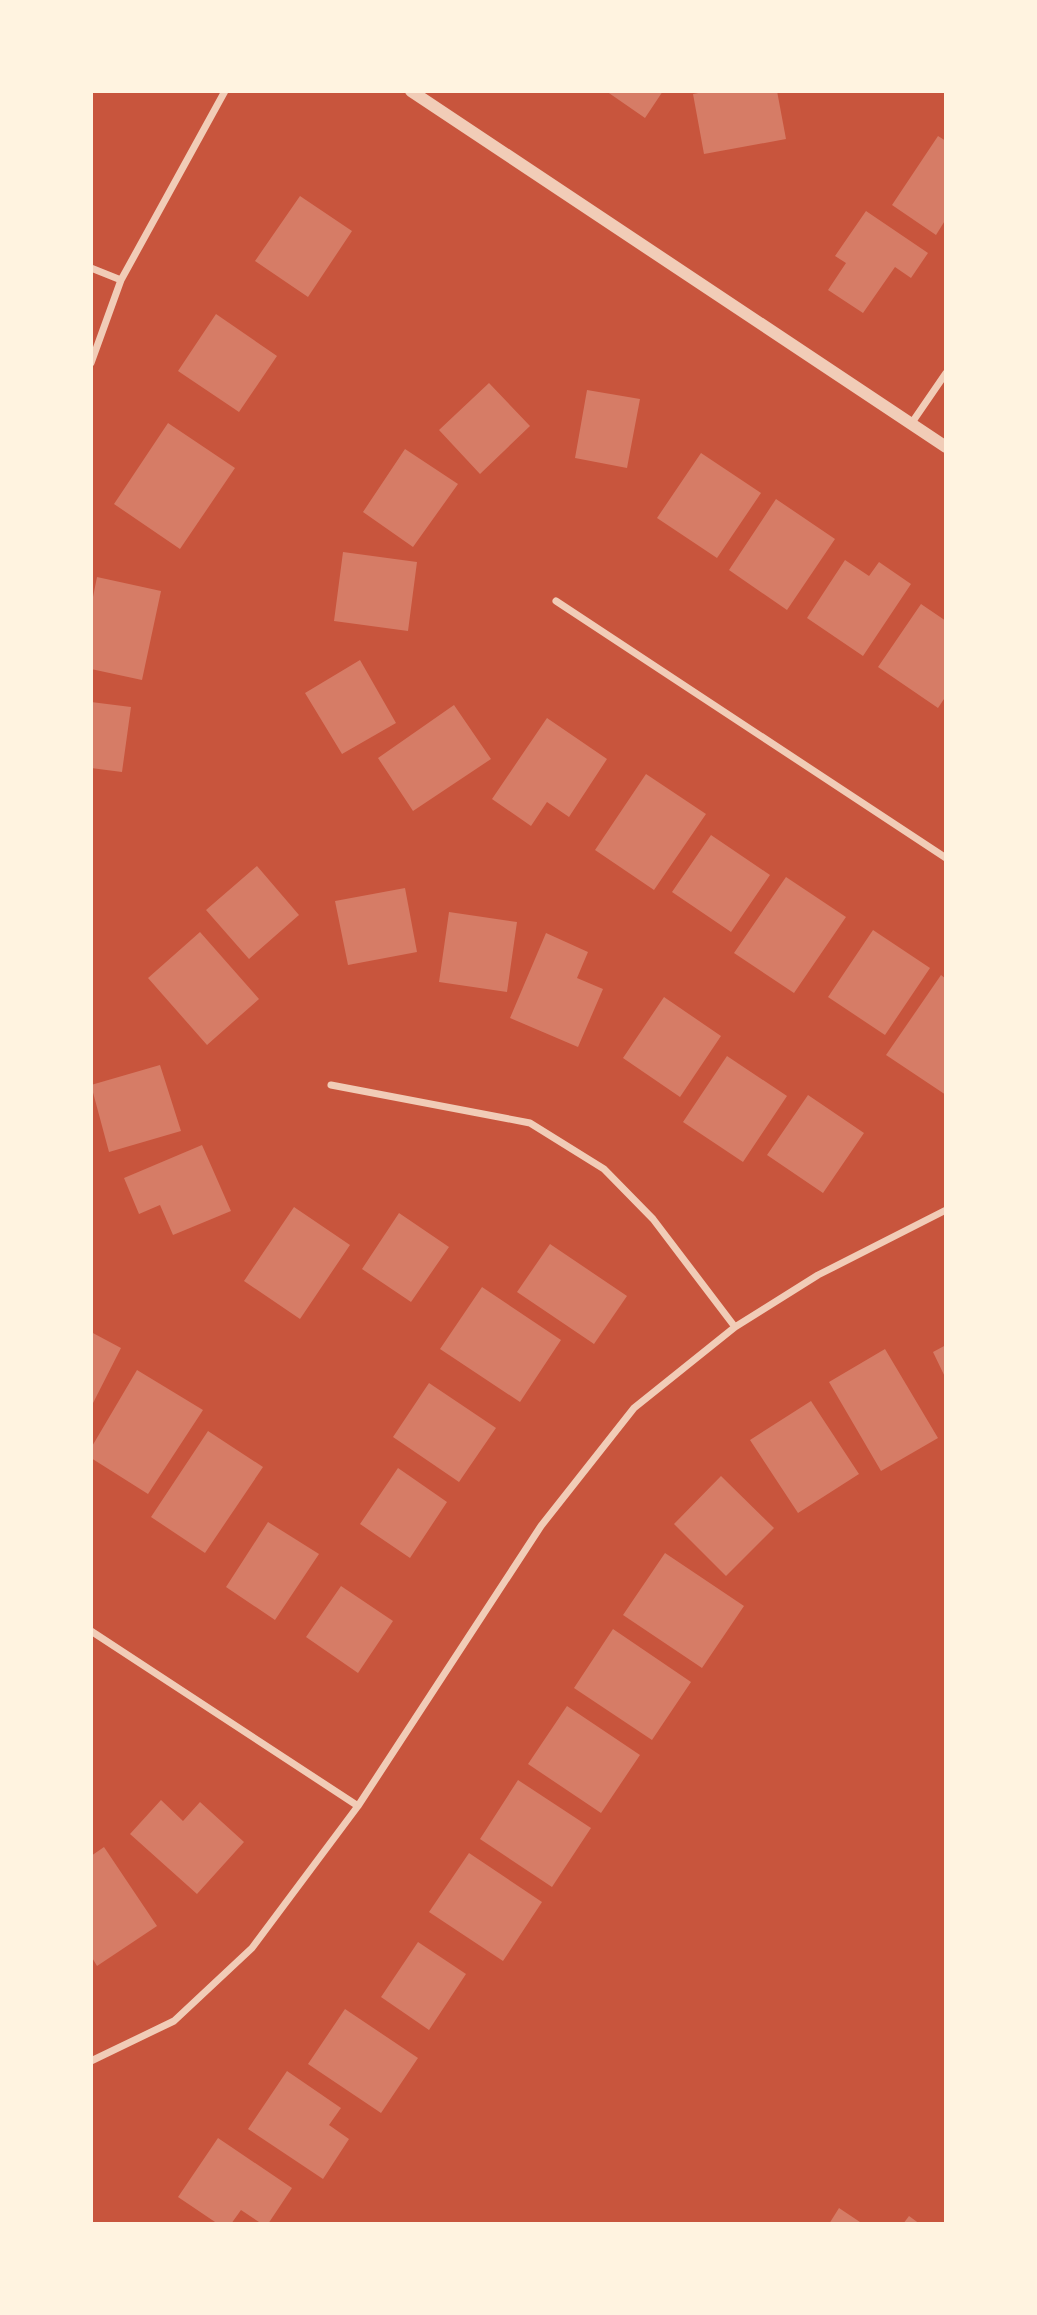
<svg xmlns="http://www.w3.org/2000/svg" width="1037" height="2315" font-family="Arial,sans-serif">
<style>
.building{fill:#d67c66}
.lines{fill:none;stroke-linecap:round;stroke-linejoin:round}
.minor{stroke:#f1ccb7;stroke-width:7}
.tertiary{stroke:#f1ccb7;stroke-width:12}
</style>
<rect width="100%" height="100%" fill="#c8553d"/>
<!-- building -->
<path class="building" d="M606 91H663L645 118Z
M709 91H777L786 139 704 154 693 94Z
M938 136 946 141V219L936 235 892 205Z
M300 196 352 231 308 297 255 261Z
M866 211 928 253 911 278 895 267 863 313 828 290 846 263 835 256Z
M216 314 277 356 239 412 178 371Z
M489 383 530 426 480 474 439 430Z
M587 390 640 399 627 468 575 458Z
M168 423 235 468 180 549 114 504Z
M405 449 458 484 413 547 363 512Z
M701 453 761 493 717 558 657 518Z
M776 499 835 539 787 610 729 570Z
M343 552 417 562 408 631 334 621Z
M845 560 869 576 879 562 911 584 863 656 807 618Z
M97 577 161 591 142 680 91 669V607Z
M921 604 946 621V696L938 708 878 667Z
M360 660 396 723 342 754 305 693Z
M91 702 131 707 122 772 91 768Z
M454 705 491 759 413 811 378 758Z
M547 718 607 759 569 817 547 802 531 826 492 799Z
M646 774 706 814 654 890 595 850Z
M711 835 770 875 731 932 672 892Z
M257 866 299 915 249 959 206 910Z
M786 877 846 917 794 993 734 953Z
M405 888 417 952 348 965 335 901Z
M449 912 517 922 507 992 439 982Z
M873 930 930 968 885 1035 828 997Z
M200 932 259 999 207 1045 148 978Z
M546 933 588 952 577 978 603 989 578 1047 510 1018Z
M941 975 946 979V1095L886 1055Z
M664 997 721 1036 680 1097 623 1058Z
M727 1056 787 1096 743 1162 683 1122Z
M160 1065 181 1131 109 1152 91 1085Z
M808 1095 864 1133 823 1193 767 1155Z
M202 1145 231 1211 173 1235 160 1205 139 1214 124 1178Z
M294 1207 350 1245 300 1319 244 1281Z
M399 1213 449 1247 411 1302 362 1269Z
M550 1244 627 1296 594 1344 517 1292Z
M482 1287 561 1340 520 1402 440 1349Z
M91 1332 121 1348 91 1407Z
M946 1345V1379L933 1352Z
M885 1349 938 1438 881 1471 829 1382Z
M137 1370 203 1410 148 1494 91 1458V1448Z
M429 1383 496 1428 459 1482 393 1437Z
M811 1401 859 1474 798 1513 750 1440Z
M208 1431 263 1467 205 1553 151 1517Z
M398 1468 447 1502 410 1558 360 1524Z
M721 1476 774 1528 726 1576 674 1524Z
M268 1522 319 1554 275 1620 226 1587Z
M665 1553 744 1606 702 1668 623 1615Z
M341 1586 393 1621 358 1673 306 1637Z
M613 1629 691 1682 652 1740 574 1688Z
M567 1706 640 1755 601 1813 528 1764Z
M518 1780 591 1828 552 1887 480 1839Z
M161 1800 183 1821 200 1802 244 1842 197 1894 130 1834Z
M104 1847 157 1926 97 1966 91 1956V1856Z
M469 1853 542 1902 503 1961 429 1912Z
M418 1942 466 1974 429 2030 381 1997Z
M345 2009 418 2058 381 2113 308 2064Z
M287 2071 341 2108 329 2125 349 2139 323 2179 248 2129Z
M218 2138 292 2188 268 2224H262L241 2210 231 2224H218L178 2197Z
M839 2208 863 2224H829Z
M909 2216 920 2224H903Z"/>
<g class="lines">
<!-- minor -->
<path class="minor" d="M91 268 121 280
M91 363 121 280 225 91
M911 424 946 373
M556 601 946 858
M331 1085 530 1123 604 1169 653 1219 735 1327
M91 1631 358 1806
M91 2061 174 2021 252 1948 358 1806 541 1526 634 1408 735 1327 818 1275 946 1210"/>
<!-- tertiary -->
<path class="tertiary" d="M411 91 946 447"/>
</g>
<!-- border -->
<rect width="1037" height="2315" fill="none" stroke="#fff3e0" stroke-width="186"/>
</svg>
